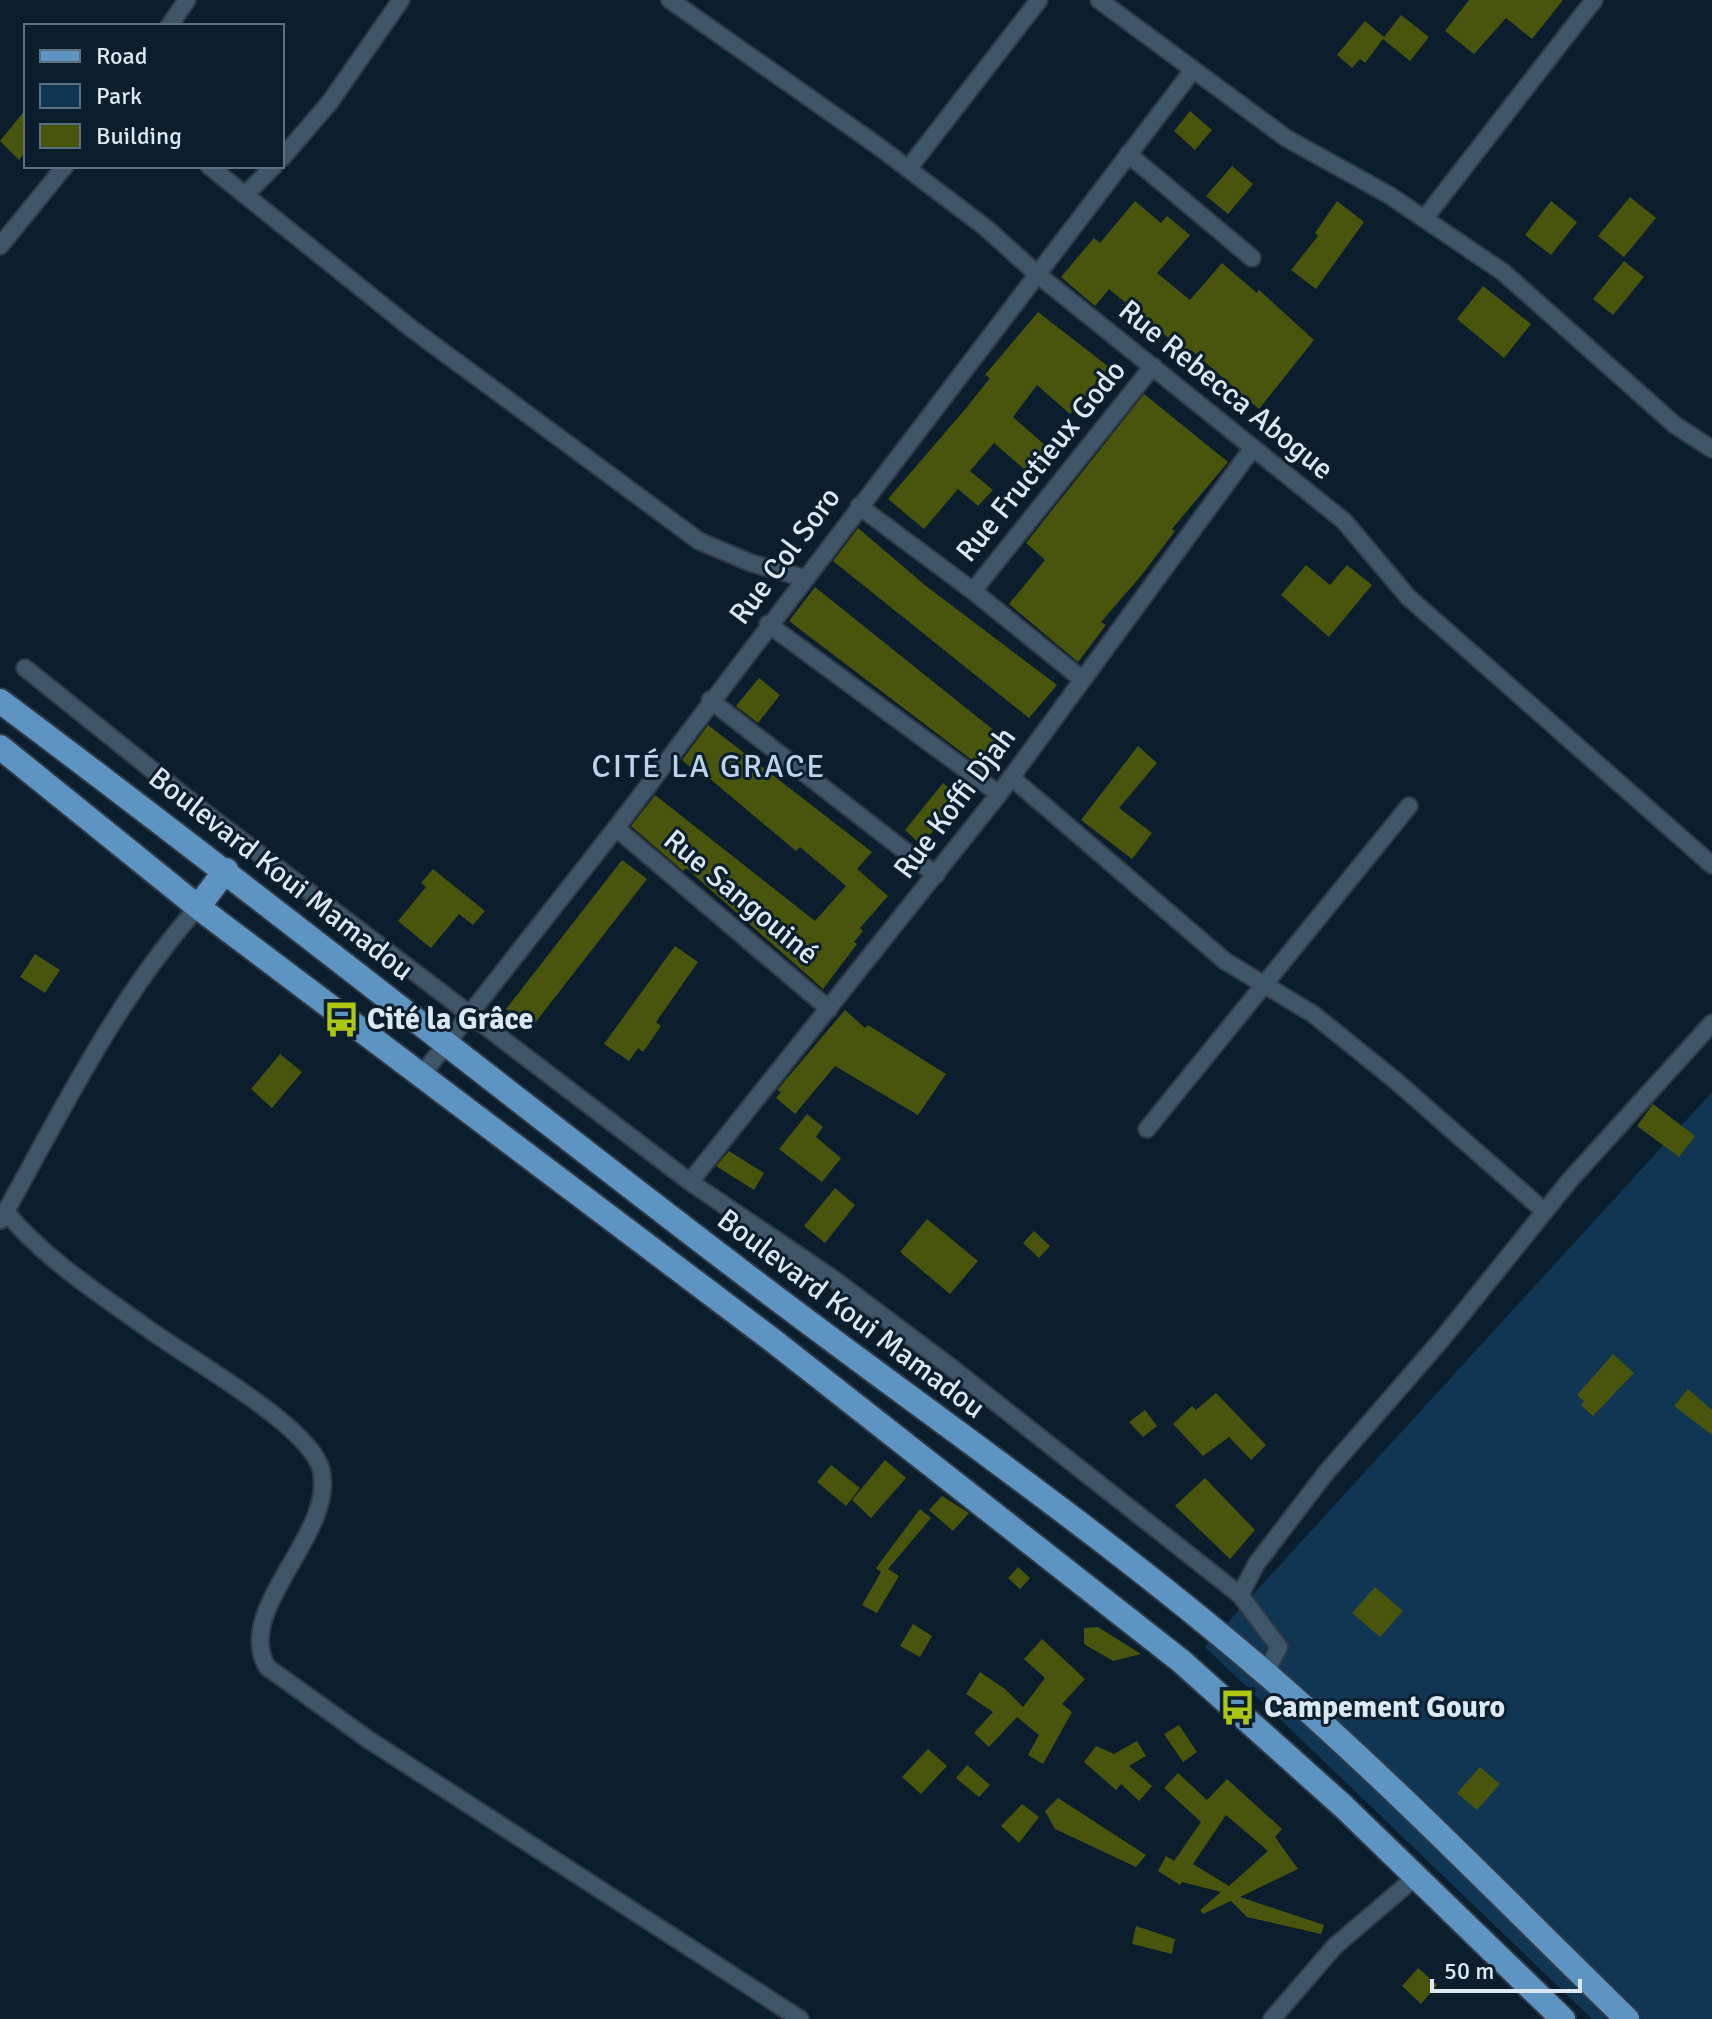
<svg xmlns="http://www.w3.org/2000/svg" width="1712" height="2019" font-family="Signika,sans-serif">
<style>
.green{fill:#103653}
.building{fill:#49540c;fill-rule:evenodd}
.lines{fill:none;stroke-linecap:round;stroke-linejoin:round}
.street-casing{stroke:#303946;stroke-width:20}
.primary-casing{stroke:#303946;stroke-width:28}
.street{stroke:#3f5568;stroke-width:16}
.primary{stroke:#5e94c1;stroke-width:24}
.labels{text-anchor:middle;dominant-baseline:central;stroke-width:6;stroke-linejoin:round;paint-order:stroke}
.street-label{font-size:30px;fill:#dce9f4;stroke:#0a1e2e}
.poi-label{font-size:30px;font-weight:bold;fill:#dce9f4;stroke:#0a1e2e;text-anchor:start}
.neighbourhood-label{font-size:32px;letter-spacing:2px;fill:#bbd4ea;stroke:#0a1e2e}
</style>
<rect width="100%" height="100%" fill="#0a1e2e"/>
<!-- green -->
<path class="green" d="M1712 1092V2019H1592L1205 1647Z"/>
<!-- building -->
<path class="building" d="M1469 0H1563L1532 39 1506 18 1474 54 1445 31Z
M1401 15 1429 37 1410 61 1383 39 1365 63 1360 59 1352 68 1337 55 1365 21 1384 37Z
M26 109V151L19 160 0 141Z
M1190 111 1212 130 1195 150 1174 131Z
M1232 166 1253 184 1228 214 1206 196Z
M1630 197 1656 218 1624 257 1598 236Z
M1135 201 1161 223 1167 216 1190 235 1157 273 1190 300 1222 263 1257 293 1259 290 1314 340 1259 409 1191 350 1188 354 1109 289 1095 306 1061 277 1094 238 1100 243Z
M1337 201 1364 222 1316 289 1291 270 1318 236 1315 233Z
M1551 201 1577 222 1551 255 1525 235Z
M1624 261 1644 277 1613 315 1593 299Z
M1483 286 1531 324 1504 358 1457 319Z
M1038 312 1109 367 1070 414 1037 385 1013 417 1053 452 1032 476 994 443 970 471 993 490 978 506 958 489 924 529 888 499 967 407 990 378 985 375Z
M1144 394 1228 462 1172 529 1175 531 1140 577 1101 622 1106 625 1078 662 1009 604 1045 560 1026 543Z
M858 528 926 586 1057 685 1029 718 833 561Z
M1306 565 1330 585 1347 565 1372 585 1329 637 1281 595Z
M815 587 1011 744 989 773 789 621Z
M759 678 780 695 758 723 736 706Z
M708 725 872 852 857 869 888 896 860 928 863 931 854 942 857 944 823 989 686 868 683 871 631 826 655 795 815 921 846 886 800 847 796 851 703 773 700 776 682 760Z
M1138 746 1157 763 1119 808 1152 833 1132 859 1081 820Z
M943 783 961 798 921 845 905 830Z
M622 860 647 879 531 1028 506 1009Z
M433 869 485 911 473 925 459 914 431 948 398 921 426 887 421 883Z
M675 946 698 962 656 1022 661 1026 643 1052 638 1048 629 1061 604 1044Z
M35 954 60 970 45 993 20 977Z
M845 1010 865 1028 868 1025 946 1074 918 1115 835 1066 795 1114 776 1098 781 1092 777 1090Z
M280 1054 302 1072 272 1108 251 1089Z
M1653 1104 1695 1136 1679 1157 1637 1126Z
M807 1114 823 1127 816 1137 841 1158 822 1182 779 1149Z
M729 1151 764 1173 754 1190 716 1166Z
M835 1188 855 1205 825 1243 804 1226Z
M927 1219 978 1261 950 1294 900 1252Z
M1034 1231 1050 1246 1039 1258 1023 1243Z
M1613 1354 1634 1373 1593 1416 1581 1405 1584 1401 1577 1395Z
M1688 1389 1712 1410V1435L1674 1406Z
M1216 1393 1266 1445 1251 1460 1229 1437 1203 1456 1173 1424 1192 1406 1196 1410Z
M1145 1410 1157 1426 1143 1437 1129 1422Z
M885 1460 906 1478 871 1518 852 1500Z
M831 1465 860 1488 846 1506 817 1482Z
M1205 1478 1255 1530 1230 1559 1175 1506Z
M942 1496 969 1513 953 1531 929 1510Z
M920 1509 931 1518 888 1569 899 1576 877 1613 862 1605 881 1572 876 1568Z
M1018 1567 1030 1578 1020 1589 1008 1578Z
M1375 1587 1403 1611 1380 1637 1352 1613Z
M913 1624 932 1636 920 1657 900 1646Z
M1098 1627 1141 1654 1113 1661 1084 1644V1628Z
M1042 1639 1085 1679 1062 1704 1072 1712 1043 1764 1028 1755 1039 1735 1017 1717 989 1747 974 1733 993 1712 966 1694 980 1672 1005 1689 1023 1707 1045 1678 1024 1659Z
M1179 1725 1197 1752 1183 1762 1164 1734Z
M1137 1741 1146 1756 1129 1766 1152 1786 1139 1801 1121 1784 1116 1790 1084 1762 1096 1746 1114 1754Z
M928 1749 947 1766 921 1794 902 1777Z
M967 1765 990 1785 979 1797 956 1778Z
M1480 1767 1500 1784 1477 1810 1457 1793Z
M1178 1773 1207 1800 1227 1779 1282 1829 1275 1837 1298 1869 1240 1897 1324 1925 1321 1934 1247 1917 1231 1901 1203 1914 1200 1910 1221 1892 1182 1882 1180 1885 1158 1871 1166 1856 1174 1861 1201 1822 1164 1788ZM1226 1815 1268 1851 1229 1886 1193 1864Z
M1058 1798 1146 1855 1136 1867 1055 1829 1045 1811Z
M1022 1804 1039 1817 1019 1843 1001 1826Z
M1136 1926 1175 1939 1172 1954 1132 1944Z
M1418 1968 1437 1985 1421 2004 1402 1986Z"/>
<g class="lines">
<defs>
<path id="street" d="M670 0 878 146 986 228 1037 274 1344 521 1408 597 1712 865
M1099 0 1286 138 1389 195 1503 272 1675 425 1712 449
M169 26 187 0
M1128 154 1252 258
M282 158 330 102 401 0
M209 166 412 329 699 541 751 563 804 578
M908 169 1039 0
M245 195 274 166
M1424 219 1594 0
M0 246 65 166
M859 506 973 591 1083 680
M973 591 1153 366
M768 624 999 794
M25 668 207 814 690 1182 832 1278 952 1368 1240 1595
M710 700 936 875
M1011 777 1225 961 1313 1014 1396 1081 1544 1211
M616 828 829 1009
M421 1076 616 828 1193 70
M1147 1129 1409 806
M690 1182 999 794 1252 449
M6 1212C44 1258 99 1294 147 1328 186 1357 309 1425 321 1469 337 1534 233 1608 267 1667L369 1740 800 2019
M1 1220C61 1113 116 999 198 907
M1266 1673 1279 1647 1240 1595 1257 1563 1325 1474 1442 1339 1570 1180 1712 1023
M1272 2019 1335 1946 1417 1876"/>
<path id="primary" d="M0 701C253 890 500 1088 751 1279 924 1411 1105 1534 1270 1677 1394 1785 1509 1904 1627 2019
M0 747 198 907 771 1339 1181 1661 1343 1806 1563 2019
M198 907 226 870"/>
</defs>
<!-- street casing -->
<use href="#street" class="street-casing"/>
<!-- primary casing -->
<use href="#primary" class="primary-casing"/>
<!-- street -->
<use href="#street" class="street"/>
<!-- primary -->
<use href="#primary" class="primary"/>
</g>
<!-- icons -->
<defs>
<symbol id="bus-bare" viewBox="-9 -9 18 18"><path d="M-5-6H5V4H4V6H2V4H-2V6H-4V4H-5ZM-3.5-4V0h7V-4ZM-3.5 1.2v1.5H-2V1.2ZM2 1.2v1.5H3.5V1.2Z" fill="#adc610" stroke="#0a1e2e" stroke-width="2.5" paint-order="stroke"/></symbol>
</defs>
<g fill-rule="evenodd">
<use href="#bus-bare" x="316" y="994" width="51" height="51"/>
<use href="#bus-bare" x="1212" y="1682" width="51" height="51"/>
</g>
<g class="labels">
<!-- street labels -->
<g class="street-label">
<text transform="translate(1226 390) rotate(39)">Rue Rebecca Abogue</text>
<text transform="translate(1041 461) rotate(-51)">Rue Fructieux Godo</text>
<text transform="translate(785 556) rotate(-53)">Rue Col Soro</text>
<text transform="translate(955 803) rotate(-53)">Rue Koffi Djah</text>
<text transform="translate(281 874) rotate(38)">Boulevard Koui Mamadou</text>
<text transform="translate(741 897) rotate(40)">Rue Sangouiné</text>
<text transform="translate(851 1314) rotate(37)">Boulevard Koui Mamadou</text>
</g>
<!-- poi labels -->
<g class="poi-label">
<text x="367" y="1019">Cité la Grâce</text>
<text x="1264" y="1707">Campement Gouro</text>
</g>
<!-- neighbourhood labels -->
<g class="neighbourhood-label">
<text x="709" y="766">CITÉ LA GRACE</text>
</g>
</g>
<!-- legend -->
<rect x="24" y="24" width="260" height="144" fill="#0a1e2e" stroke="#5e6f7d" stroke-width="2"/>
<rect x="40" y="50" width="40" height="12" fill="#5e94c1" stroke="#5e6f7d" stroke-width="2"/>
<text x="96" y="64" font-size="24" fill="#dce9f4">Road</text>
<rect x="40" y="84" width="40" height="24" fill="#103653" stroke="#5e6f7d" stroke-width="2"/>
<text x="96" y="104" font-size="24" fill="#dce9f4">Park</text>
<rect x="40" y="124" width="40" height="24" fill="#49540c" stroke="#5e6f7d" stroke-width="2"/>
<text x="96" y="144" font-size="24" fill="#dce9f4">Building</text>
<!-- scale -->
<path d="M1432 1979v12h148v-12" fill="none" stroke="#dce9f4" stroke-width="4"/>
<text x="1444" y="1979" font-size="24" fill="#dce9f4" stroke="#0a1e2e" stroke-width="6" paint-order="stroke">50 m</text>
</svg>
